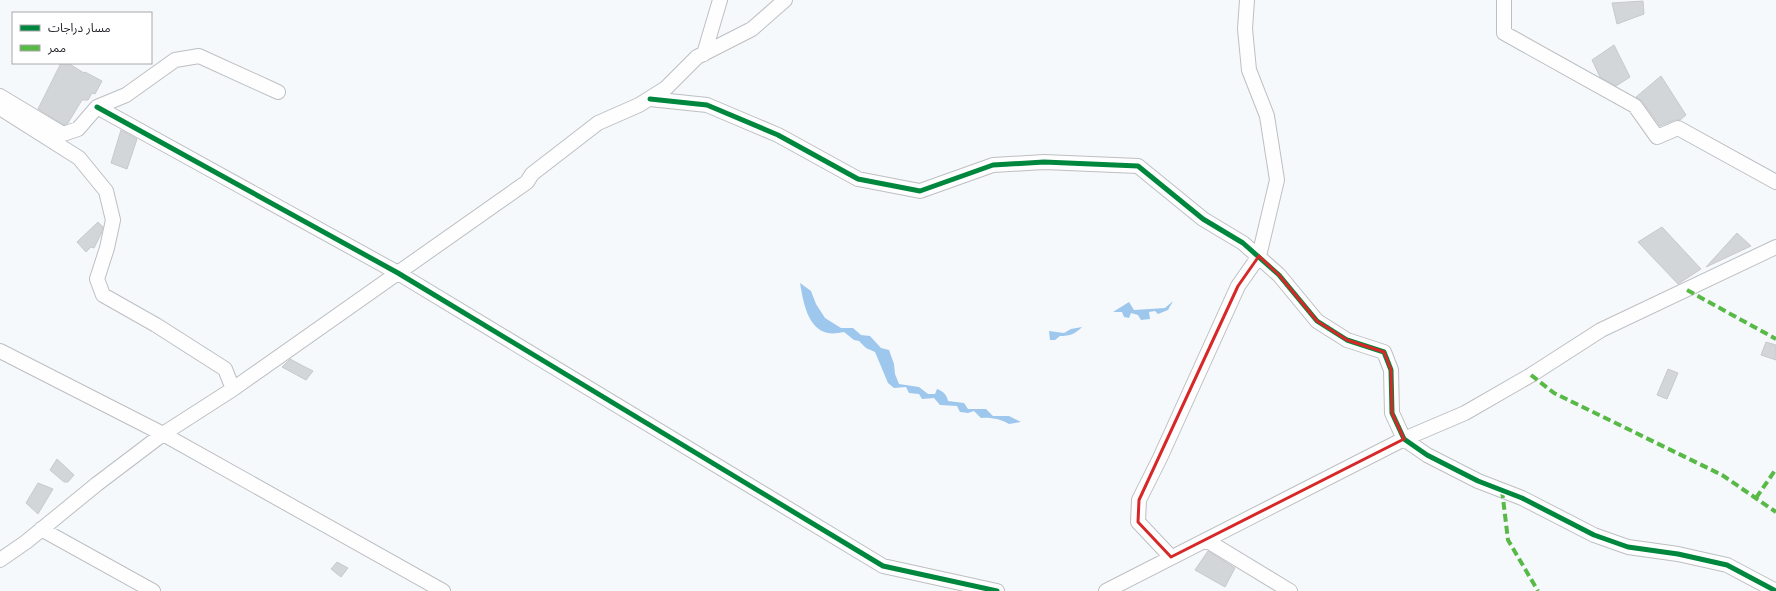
<svg xmlns="http://www.w3.org/2000/svg" width="1776" height="591" font-family="'Open Sans','Noto Sans Arabic',sans-serif">
<style>
.water{fill:#9dc7ed}
.building{fill:#d3d6d8;stroke:#c7c9cc}
.lines{fill:none;stroke-linecap:round;stroke-linejoin:round}
.street-casing{stroke:#bdbfc2;stroke-width:16}
.street{stroke:#fefeff;stroke-width:14}
.quiet{stroke:#58b947;stroke-width:4;stroke-dasharray:8 4;stroke-linecap:butt}
.cycleway-casing{stroke:#fff;stroke-width:8}
.cycleway{stroke:#00873e;stroke-width:5}
.marked{fill:none;stroke:#d62828;stroke-width:3;stroke-linejoin:round}
</style>
<rect width="100%" height="100%" fill="#f6f9fc"/>
<!-- water -->
<path class="water" d="M800 283 811 291 816 304 825 318 841 328H853L861 335 870 336 881 348 889 350 894 364 895 374 899 384 919 387 928 394H935L937 389C943 391 947 395 948 401L964 403 968 409H986L993 416H1009L1021 422 1009 424C1001 419 990 417 981 418L974 411 968 413 960 412 957 406 940 405 934 398 922 399 919 394 909 393 906 387 894 388 888 383 875 352 866 348 859 341 854 340 844 332C839 333 832 334 828 333 807 329 803 300 800 283Z
M1173 301 1168 310 1158 314 1155 311 1149 312 1150 319 1141 320 1138 315 1131 313 1129 318 1124 317 1122 312H1113L1129 302 1134 310 1165 308Z
M1082 327C1075 334 1070 336 1060 336L1055 340H1050L1049 331 1064 333 1071 329Z"/>
<!-- building -->
<path class="building" d="M1643 1 1644 14 1617 24 1612 3Z
M1614 45 1630 77 1616 86 1600 77 1592 60Z
M61 63H68L84 73 85 72 102 81 95 94 92 93 88 100H82L68 123 64 125 38 109Z
M1661 76 1686 115 1680 120H1675L1660 126 1642 101 1636 97Z
M121 130 137 139 127 169 111 163Z
M98 222 103 227 101 234 94 248 91 247 86 252 77 242Z
M1662 227 1701 269 1678 284 1638 242Z
M1737 233 1751 246 1706 267Z
M1766 342 1776 345V360L1761 355Z
M290 359 305 367 313 371 306 380 282 367Z
M1668 369 1678 373 1667 399 1657 395Z
M57 459 74 475 68 482H64L50 470Z
M38 483 53 489 38 514 26 503Z
M1208 551 1235 568 1225 587 1195 570Z
M337 562 348 568 341 577 331 569Z"/>
<g class="lines">
<defs>
<path id="street" d="M1504 0V33L1635 106 1657 137 1678 128 1776 182
M704 54 720 0
M0 96 63 134 78 129 97 107 126 95 175 60 199 56 278 92
M650 99 707 105 778 135 858 179 920 191 993 165 1044 162 1138 166 1203 219 1243 243 1279 275 1317 321 1347 340 1384 352 1391 370 1392 413 1404 439 1427 455 1478 481 1522 498 1594 535 1628 547 1678 554 1727 565 1776 591
M97 107 398 273 883 566 997 591
M0 108 79 158 106 191 113 220 107 248 97 279 103 295 156 325 225 369 233 389
M0 351 163 434 443 591
M41 529 153 591
M1206 540 1290 591
M1171 557 1138 522 1139 500 1160 458 1238 286 1259 256 1277 180 1267 116 1249 70 1245 29 1247 0
M0 560 26 542 97 484 163 434 233 389 527 182 532 174 598 123 639 105 666 88 697 57 752 29 785 0
M1106 591 1404 439 1465 413 1531 375 1601 330 1776 247"/>
</defs>
<!-- street casing -->
<use href="#street" class="street-casing"/>
<!-- street -->
<use href="#street" class="street"/>
<!-- quiet -->
<path class="quiet" d="M1687 290 1776 339
M1531 375 1554 393 1722 475 1776 512
M1502 490 1508 540 1538 591
M1756 498 1776 469"/>
<defs>
<path id="cycleway" d="M650 99 707 105 778 135 858 179 920 191 993 165 1044 162 1138 166 1203 219 1243 243 1279 275 1317 321 1347 340 1384 352 1391 370 1392 413 1404 439 1427 455 1478 481 1522 498 1594 535 1628 547 1678 554 1727 565 1776 591
M97 107 398 273 883 566 997 591"/>
</defs>
<!-- cycleway casing -->
<use href="#cycleway" class="cycleway-casing"/>
<!-- cycleway -->
<use href="#cycleway" class="cycleway"/>
</g>
<!-- marked area -->
<path class="marked" d="M1259 256 1279 275 1317 321 1347 340 1384 352 1391 370 1392 413 1404 439 1171 557 1138 522 1139 500 1238 286Z"/>
<!-- legend -->
<rect x="12" y="12" width="140" height="52" fill="#ffffff" stroke="#a7a8a9"/>
<rect x="20" y="25" width="20" height="6" fill="#00873e" stroke="#a7a8a9"/>
<text x="48" y="32" font-size="12" fill="#232529">مسار دراجات</text>
<rect x="20" y="45" width="20" height="6" fill="#58b947" stroke="#a7a8a9"/>
<text x="48" y="52" font-size="12" fill="#232529">ممر</text>
</svg>
